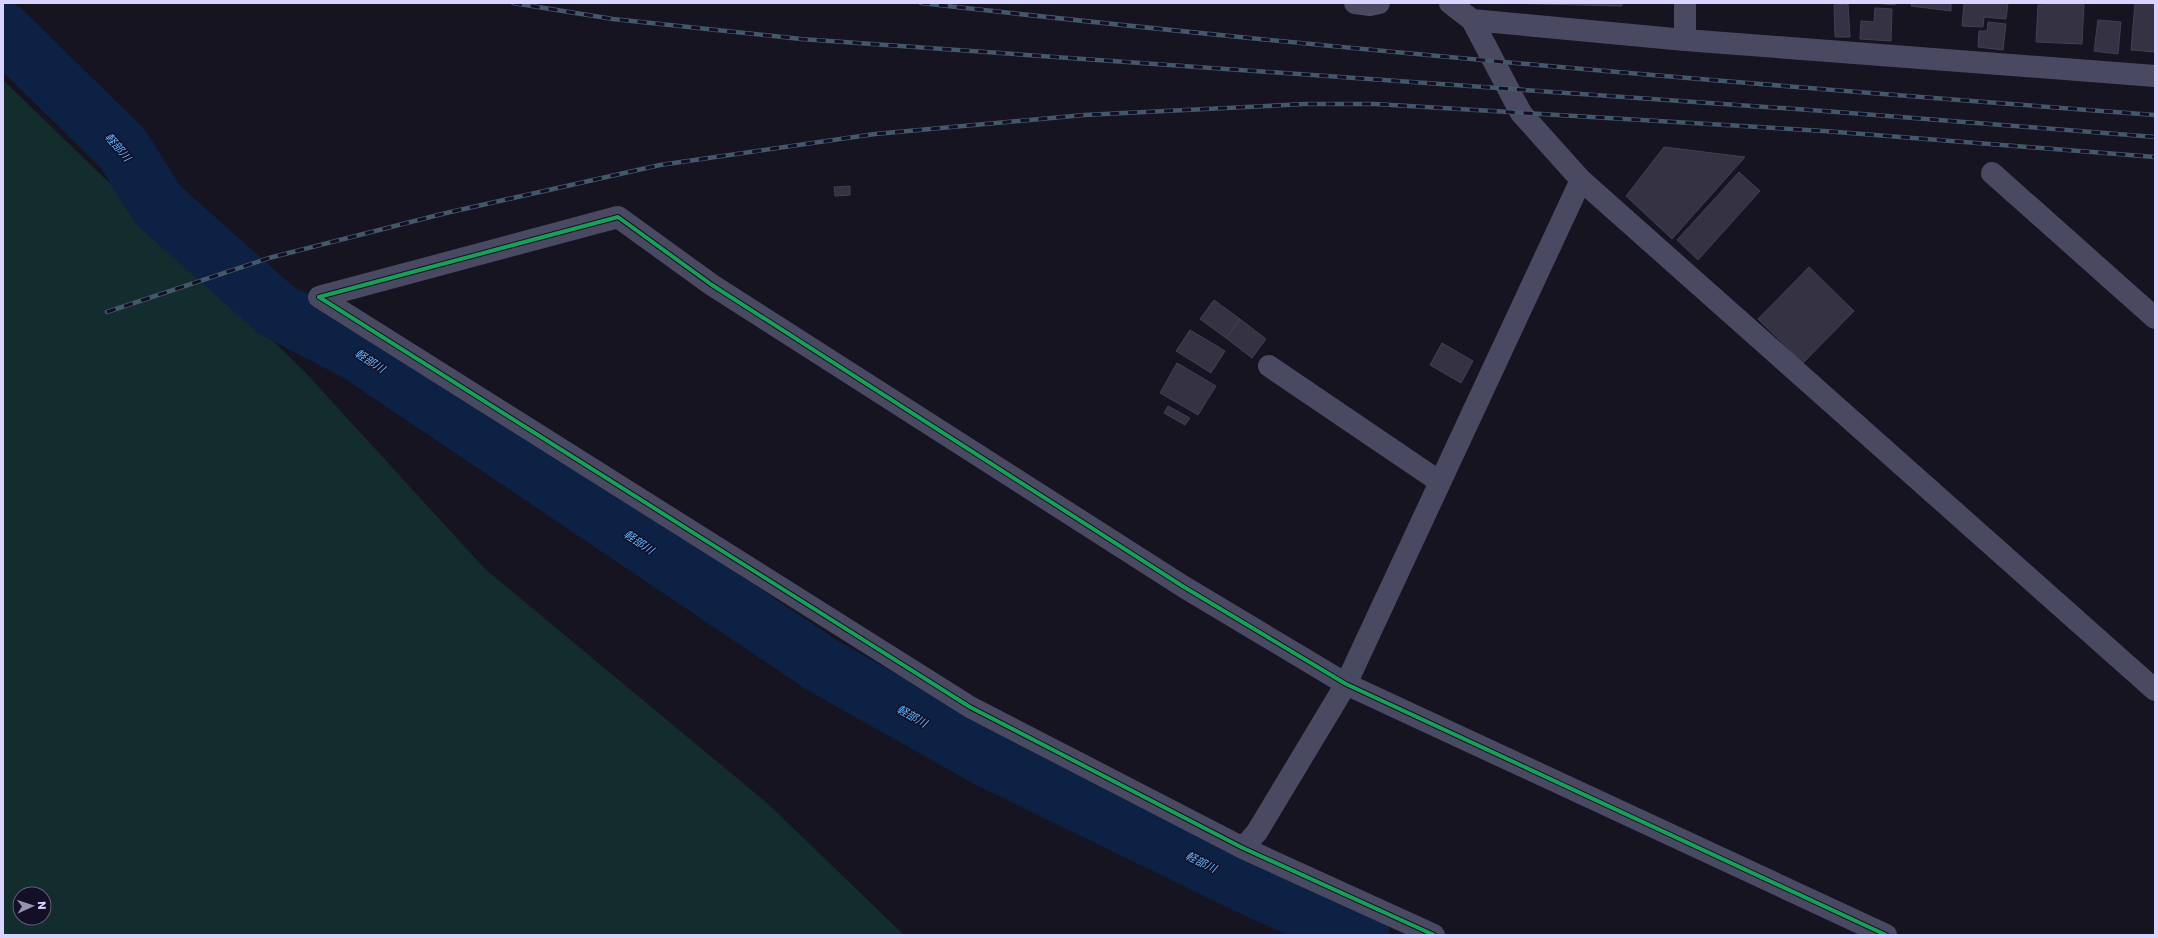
<svg xmlns="http://www.w3.org/2000/svg" width="2158" height="938" font-family="Poppins,'Noto Sans JP',sans-serif">
<style>
.green{fill:#132c2d;fill-rule:evenodd}
.lines{fill:none;stroke-linecap:round;stroke-linejoin:round}
.river{stroke:#0d2144;stroke-width:58}
.building{fill:#343243;stroke:#433f54}
.minor{stroke:#4a4962;stroke-width:22}
.tertiary{stroke:#4a4962;stroke-width:22}
.rail-casing{stroke:#43596b;stroke-width:4.5}
.rail{stroke:#130f26;stroke-width:3;stroke-dasharray:9;stroke-linecap:butt}
.cycleway-casing{stroke:#130f26;stroke-width:6}
.cycleway{stroke:#1a9f57;stroke-width:4}
.labels{text-anchor:middle;dominant-baseline:central;stroke-width:3;stroke-linejoin:round;paint-order:stroke}
.water-label{font-size:11px;font-style:italic;fill:#62b6ff;stroke:#130f26}
</style>
<rect width="100%" height="100%" fill="#161421"/>
<!-- green -->
<path class="green" d="M3 80 305 372 485 569 767 803 904 935H3ZM20 894H44V918H20Z"/>
<g class="lines">
<!-- river -->
<path class="river" d="M3 31 123 149 158 205 276 310 357 352 822 665 987 758 1258 890 1361 935"/>
</g>
<!-- building -->
<path class="building" d="M1499 3H1622V6Z
M1873 3H1896L1895 5Z
M1912 3H1951V11L1911 6Z
M1964 3H2008L2006 19 1984 17 1983 27 1962 26Z
M2047 3H2084L2082 44 2036 42 2038 5H2047Z
M2135 3H2155V52L2131 50Z
M1848 4 1850 37H1835L1834 5Z
M1875 8 1892 9 1891 41 1860 39 1861 21 1874 22Z
M2098 20 2121 22 2118 54 2094 51Z
M1988 22 2006 24 2003 50 1978 47 1979 31H1987Z
M1664 147 1745 157 1672 239 1626 196Z
M1739 172 1760 191 1698 260 1677 240Z
M850 186V195L835 196 834 187Z
M1809 267 1854 311 1803 363 1758 319Z
M1214 300 1240 319 1226 338 1200 319Z
M1240 319 1266 339 1252 358 1226 338Z
M1190 330 1225 351 1211 373 1176 351Z
M1442 343 1473 361 1461 383 1430 365Z
M1177 363 1216 386 1198 415 1160 393Z
M1168 406 1190 418 1185 425 1164 413Z"/>
<g class="lines">
<!-- minor -->
<path class="minor" d="M1450 3 1472 20 1521 113 1581 180 2155 690
M1472 20 1685 40 2155 76
M1685 40V3
M1992 173 2155 318
M1269 366 1440 482
M1243 848 1257 832 1346 684 1581 180
M1434 935 1243 848 970 707 319 297 618 217 712 285 1184 587 1346 684 1886 935"/>
<!-- tertiary -->
<path class="tertiary" d="M1355 3 1370 5 1379 3"/>
<defs>
<path id="rail" d="M513 3 613 19 801 39 1824 111 2155 137
M921 3C1332 50 1743 84 2155 115
M107 312 269 258 446 213 660 165 875 134 1084 115 1305 104H1375L1824 131 2155 157"/>
</defs>
<!-- rail casing -->
<use href="#rail" class="rail-casing"/>
<!-- rail -->
<use href="#rail" class="rail"/>
<defs>
<path id="cycleway" d="M1434 935 1243 848 970 707 319 297 618 217 712 285 1184 587 1346 684 1886 935"/>
</defs>
<!-- cycleway casing -->
<use href="#cycleway" class="cycleway-casing"/>
<!-- cycleway -->
<use href="#cycleway" class="cycleway"/>
</g>
<g class="labels">
<!-- water labels -->
<g class="water-label">
<text transform="translate(118 147) rotate(50)">軽部川</text>
<text transform="translate(370 361) rotate(33)">軽部川</text>
<text transform="translate(639 542) rotate(34)">軽部川</text>
<text transform="translate(912 716) rotate(29)">軽部川</text>
<text transform="translate(1201 862) rotate(26)">軽部川</text>
</g>
</g>
<!-- border -->
<rect width="2158" height="938" fill="none" stroke="#d9d4ff" stroke-width="8"/>
<!-- north arrow -->
<g transform="translate(32 906) rotate(87)"><circle r="19" fill="#130f26" stroke="#625e7d"/>
<path d="M0-3L7 15L0 10L-7 15Z" fill="#9591b1"/>
<text y="-6" font-size="11" font-weight="bold" text-anchor="middle" fill="#d9d4ff">N</text>
</g>
</svg>
